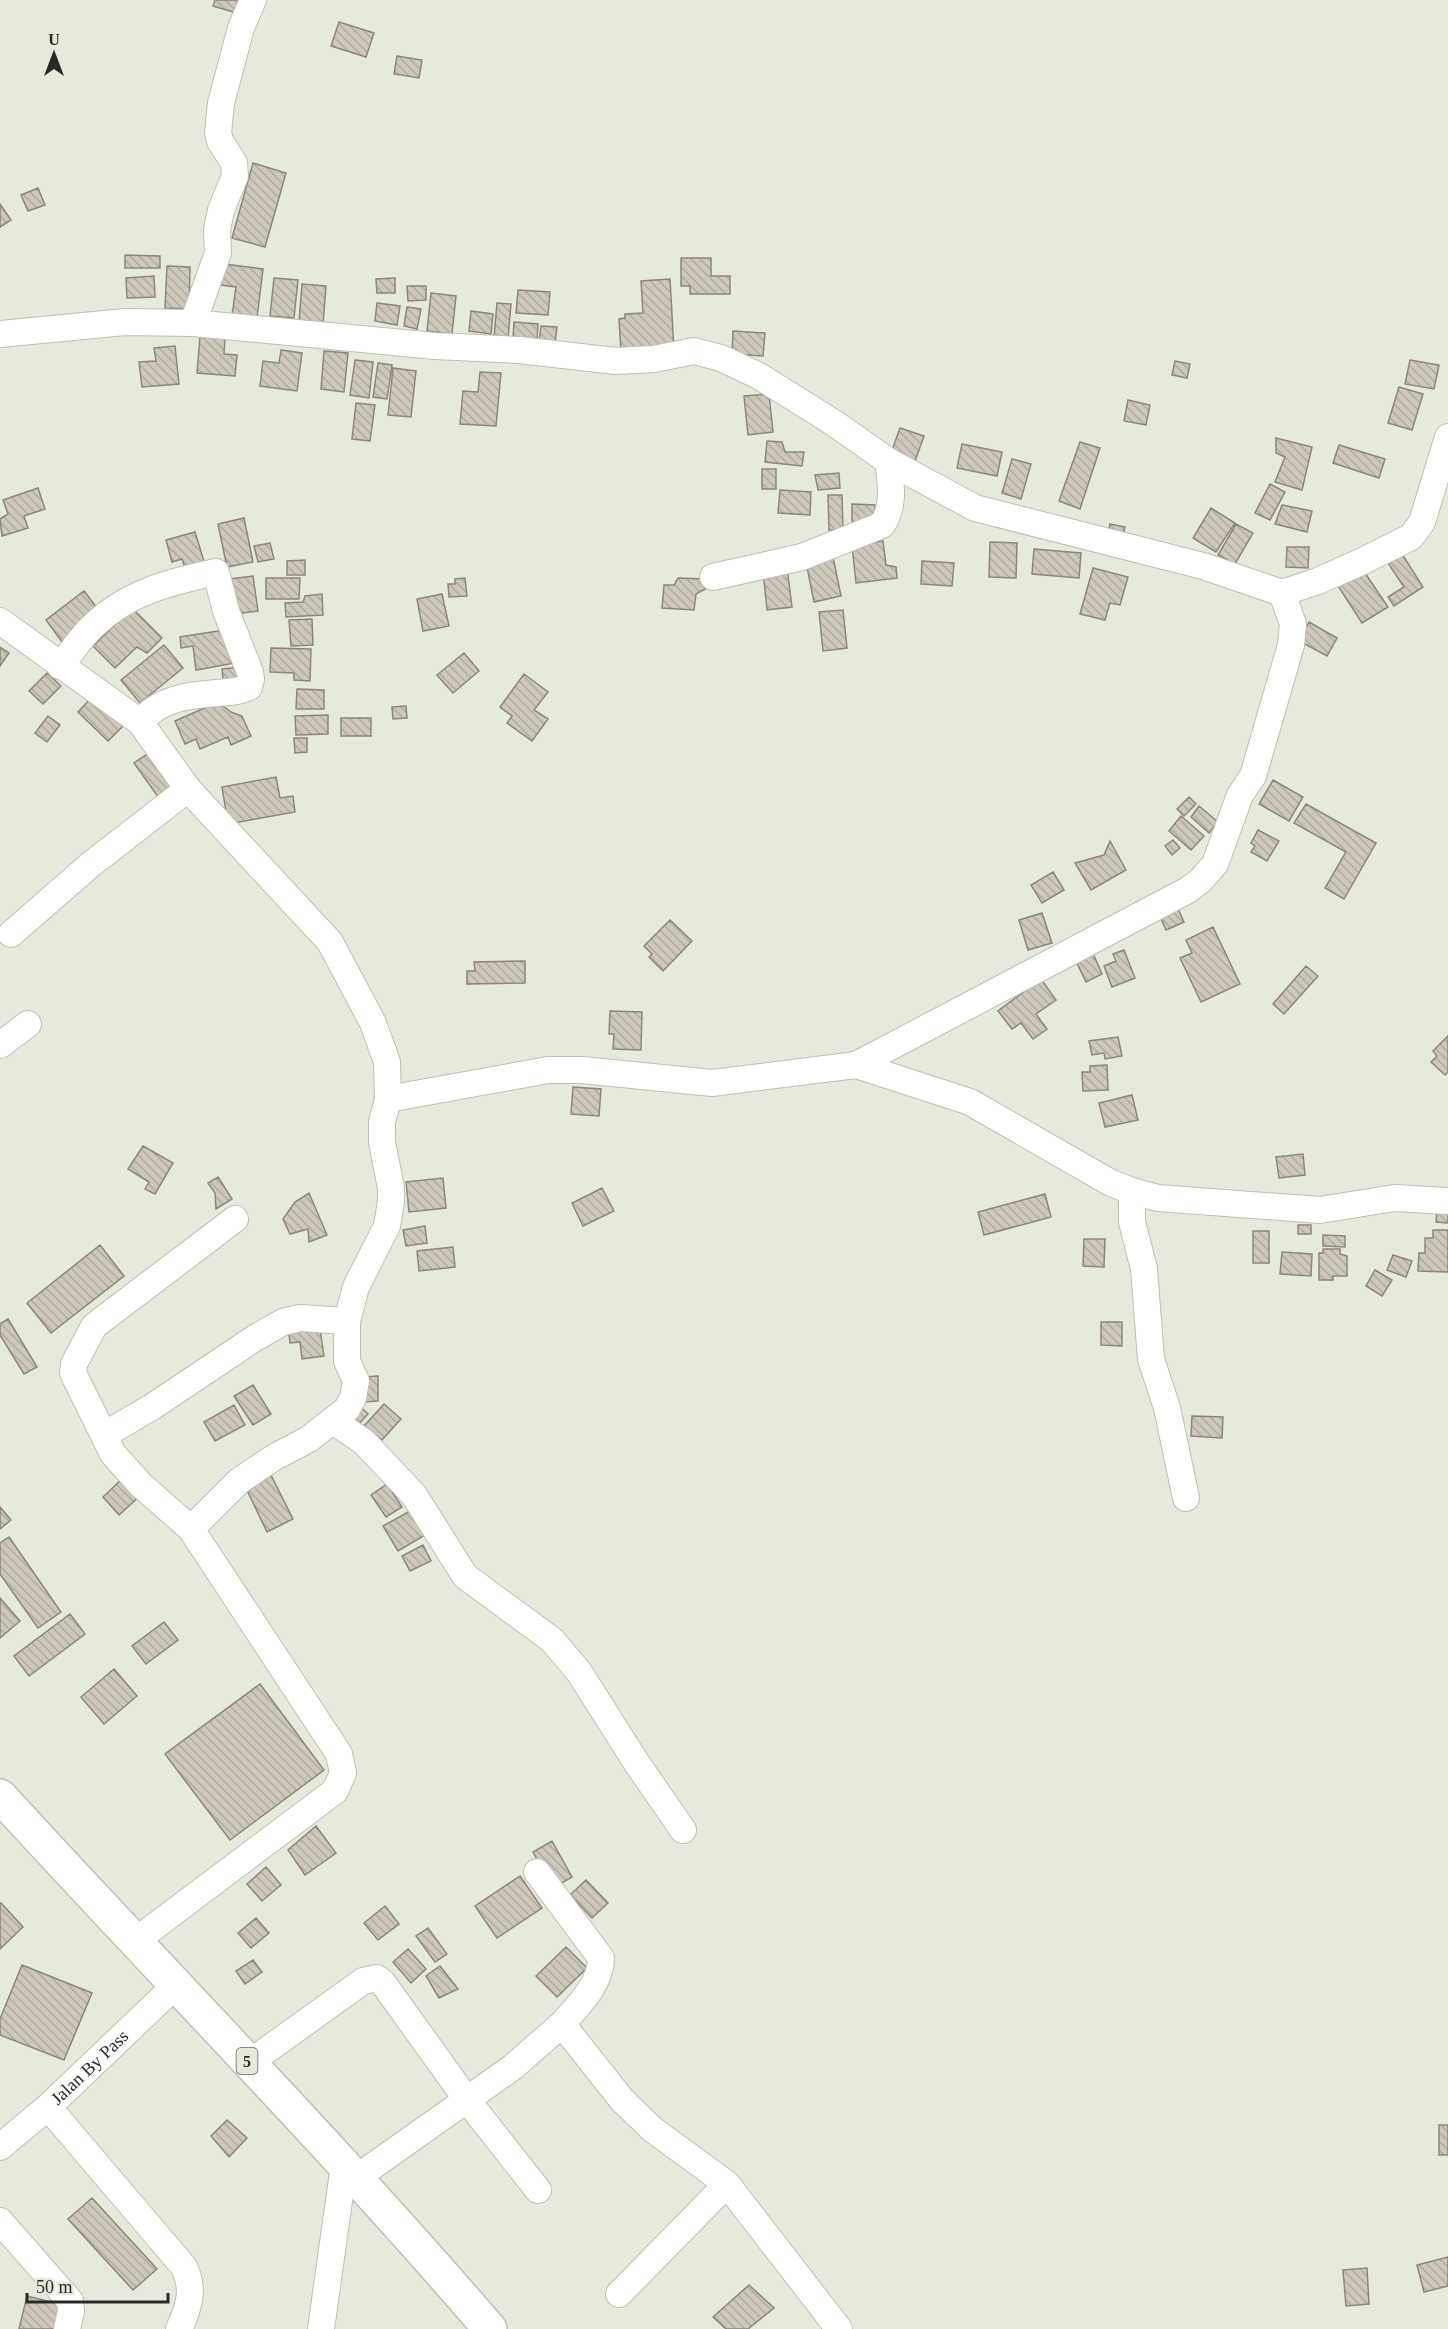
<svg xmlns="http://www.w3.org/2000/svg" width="1448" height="2329" font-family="Georgia,serif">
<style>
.building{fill:url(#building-back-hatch);stroke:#8c877b;stroke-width:1.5}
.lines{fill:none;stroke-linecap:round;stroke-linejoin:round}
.minor-casing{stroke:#bdc0b3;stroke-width:28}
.highway-casing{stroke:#bdc0b3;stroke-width:36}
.minor{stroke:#fff;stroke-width:26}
.highway{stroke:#fff;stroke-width:33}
.labels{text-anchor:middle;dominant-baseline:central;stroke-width:5;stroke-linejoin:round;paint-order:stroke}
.shield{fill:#e6eadd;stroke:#61635c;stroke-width:1.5}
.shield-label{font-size:16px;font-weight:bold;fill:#282924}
.street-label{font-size:18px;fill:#282924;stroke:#e6eadd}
</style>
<defs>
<pattern id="building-back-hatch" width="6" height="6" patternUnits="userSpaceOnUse" patternTransform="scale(1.5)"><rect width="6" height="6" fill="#cec8bc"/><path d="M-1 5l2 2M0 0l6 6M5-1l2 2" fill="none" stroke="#b1aca1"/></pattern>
</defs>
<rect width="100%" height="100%" fill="#e6eadd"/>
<!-- building -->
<path class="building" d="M215 0H245L240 14 213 6Z
M339 22 374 33 366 57 331 46Z
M397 56 422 60 419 78 394 74Z
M253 163 286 173 265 247 232 238Z
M38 188 45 205 28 211 21 195Z
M0 204 11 220 0 227Z
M125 255 160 256V268H125Z
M681 258H711V276H730V294H690V286H681Z
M224 264 263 269 257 318 232 315 236 287 221 285Z
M167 266 190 267 189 309 165 308Z
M154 276 155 297 127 298 126 278Z
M274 278 298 280 294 318 270 316Z
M395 278V293H377L376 279Z
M670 279 674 350 621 352 619 319 625 318V314L643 313 641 281Z
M302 284 326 286 323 325 299 322Z
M407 286H426V300L408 301Z
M518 290 550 292 548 315 516 313Z
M431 293 456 296 452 334 427 331Z
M377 303 400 306 397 325 375 321Z
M497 303 511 304 508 338 494 337Z
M407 307 421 309 417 329 404 326Z
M471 311 493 314 491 334 469 331Z
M514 322 538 324 537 340 513 338Z
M541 326 557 327 554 351 538 349Z
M733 331 765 333 763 356 732 354Z
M200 336 225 338 224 354 237 355 235 376 197 373Z
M175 346 179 384 142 387 139 362 156 361 154 348Z
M281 350 302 353 297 391 260 386 263 361 279 363Z
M324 351 348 353 344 392 321 389Z
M355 360 373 362 369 398 350 395Z
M1410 360 1439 365 1434 389 1405 384Z
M1175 361 1190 364 1187 378 1172 375Z
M378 363 392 365 387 399 373 397Z
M393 368 416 371 411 417 388 415Z
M480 372 501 373 496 426 460 424 463 391 478 392Z
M1399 387 1423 394 1412 430 1388 423Z
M769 394 773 432 748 435 744 396Z
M1128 400 1150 405 1146 425 1124 421Z
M356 403 375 405 370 441 352 439Z
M900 428 924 436 914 464 890 456Z
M1276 438 1312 447 1302 490 1275 482 1285 457 1276 453Z
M767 441 782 442 785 452H804L802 466 765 462Z
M1080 442 1100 448 1080 509 1059 501Z
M962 444 1002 452 997 476 957 468Z
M1339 445 1385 459 1379 478 1333 463Z
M1012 459 1031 464 1021 499 1002 493Z
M762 469H776V489H762Z
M839 473 840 488 818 490 815 475Z
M1270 484 1285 492 1270 520 1255 513Z
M38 488 45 509 24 516 28 528 2 536 0 519 8 514 3 500Z
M780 490 811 492 810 515 778 513Z
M828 495H842L843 530H829Z
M852 504 875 505 874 526 852 525Z
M1282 505 1312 511 1307 532 1275 524Z
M1211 508 1235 523 1216 552 1193 538Z
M244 518 253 562 227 567 218 524Z
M1110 524 1125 527 1122 541 1107 538Z
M1236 524 1253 533 1235 564 1218 555Z
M195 532 206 568 187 574 182 559 172 562 166 540Z
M883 541 886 565 896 567 897 578 856 583 852 545Z
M990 542 1017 543 1016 578 989 577Z
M270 543 274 559 258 562 254 546Z
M1287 547H1309L1308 568 1286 567Z
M1034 549 1081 553 1079 578 1032 574Z
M1402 554 1423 587 1394 606 1388 597 1404 587 1388 563Z
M833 557 841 596 814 602 806 562Z
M305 560V575H287V561Z
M922 561 954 563 952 586 921 584Z
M787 568 792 607 767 610 763 571Z
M1093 568 1128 577 1120 605 1110 603 1105 620 1080 614Z
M1363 570 1388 607 1362 623 1338 586Z
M253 576 258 611 235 614 230 579Z
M266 578H300L299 599H266Z
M465 578 467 596 449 597 448 584H455V579Z
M678 578 705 579V589L696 594 694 610 662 608 664 585H674Z
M84 591 101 613 62 642 46 620Z
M322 594 323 615 286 617 285 603 303 602 305 596Z
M442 594 449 626 423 631 417 599Z
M132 608 162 638 147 653 137 647 115 668 93 646Z
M843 610 847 648 823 651 819 612Z
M312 619 313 645 291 646 289 620Z
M1309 622 1337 638 1327 656 1299 641Z
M224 630 235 663 196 670 193 646 181 648 180 637Z
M164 645 183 668 140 703 121 680Z
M0 647 9 653 0 666Z
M271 648 311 649 310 681 294 680V673L270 672Z
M464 653 479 671 453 693 437 675Z
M242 667 245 685 224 688 222 669Z
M47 673 61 686 43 704 29 691Z
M524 674 548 692 534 710 548 719 532 741 507 723 512 716 500 707Z
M297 689 324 690V709H296Z
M94 695 125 724 108 741 78 712Z
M218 702 231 712 242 716 251 736 231 745 228 737 200 749 196 739 185 744 175 721Z
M406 706 407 718 393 719 392 707Z
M328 715V734L296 735 295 716Z
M48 716 60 725 47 742 35 733Z
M341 718H371V736H341Z
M294 738H307V752L295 753Z
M153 750 180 787 161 801 134 763Z
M276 777 280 798 293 796 295 812 228 824 222 787Z
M1273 780 1303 797 1289 821 1259 804Z
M1189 797 1196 804 1184 816 1177 809Z
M1306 804 1376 843 1344 899 1325 888 1346 852 1294 823Z
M1199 806 1218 822 1209 833 1191 817Z
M1181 816 1204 836 1191 850 1169 831Z
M1258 830 1279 841 1267 861 1251 852 1255 846 1251 843Z
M1173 840 1180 848 1172 855 1165 846Z
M1110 841 1126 870 1091 890 1075 863 1104 855Z
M1053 872 1064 890 1042 903 1031 885Z
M1175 902 1184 922 1166 930 1157 909Z
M1042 913 1052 943 1028 950 1019 920Z
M670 920 692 941 663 971 649 957 652 954 644 946Z
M1213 927 1240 984 1201 1002 1180 958 1192 953 1186 940Z
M1124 950 1135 978 1112 987 1104 966 1116 961 1113 954Z
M1092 951 1102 974 1086 982 1075 959Z
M525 961V983L467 984V971H475L474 962Z
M1306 966 1318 976 1284 1014 1273 1004Z
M1041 979 1056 1000 1036 1014 1047 1029 1033 1039 1021 1023 1012 1029 998 1011Z
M610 1011 642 1012 641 1050 613 1049 614 1034H609Z
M1448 1036V1072L1445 1075 1431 1062 1437 1056 1433 1051Z
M1118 1037 1122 1056 1105 1059 1104 1053 1092 1055 1089 1041Z
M1107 1065 1108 1090 1083 1091 1082 1072H1090V1066Z
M573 1087 601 1089 599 1116 571 1114Z
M1132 1095 1138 1120 1105 1127 1099 1103Z
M143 1146 173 1163 155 1194 145 1189 149 1182 128 1169Z
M1303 1154 1305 1175 1279 1178 1276 1157Z
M218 1177 232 1199 216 1209 215 1193 208 1183Z
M443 1178 446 1208 409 1212 406 1182Z
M602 1188 614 1211 583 1226 572 1203Z
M309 1193 327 1235 309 1242 308 1229 290 1234 283 1219 295 1202Z
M1045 1194 1051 1217 984 1235 978 1212Z
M1437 1211 1448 1212V1223L1436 1222Z
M1298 1225H1311V1234H1298Z
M425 1226 427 1243 406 1246 403 1230Z
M1433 1230H1448V1272L1418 1271 1419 1253H1425V1238H1433Z
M1253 1231H1269V1263H1253Z
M1323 1235 1345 1236V1247L1323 1246Z
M1084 1239H1105L1104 1267 1083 1266Z
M100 1245 124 1276 51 1333 27 1303Z
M453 1247 455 1267 419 1271 417 1251Z
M1323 1249H1340V1254L1347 1256V1276H1333V1280H1319V1253H1323Z
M1282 1252 1312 1254 1311 1276 1280 1274Z
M1393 1255 1412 1261 1406 1277 1387 1270Z
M1375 1270 1392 1280 1382 1296 1366 1286Z
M8 1319 37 1367 24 1374 0 1335V1324Z
M319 1322 324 1356 302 1359 300 1342 290 1343 288 1326Z
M1101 1322H1122V1346L1101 1345Z
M378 1376V1401L364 1402 363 1377Z
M253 1385 271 1414 253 1425 234 1396Z
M384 1404 401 1419 382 1440 364 1426Z
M234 1405 245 1425 215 1441 204 1422Z
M359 1405 368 1414 357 1426 348 1417Z
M1192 1416 1223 1417 1222 1438 1191 1436Z
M270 1473 293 1519 267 1532 245 1486Z
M124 1477 141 1495 119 1515 103 1497Z
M387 1484 402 1507 386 1517 371 1495Z
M0 1507 11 1520 0 1529Z
M410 1511 425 1535 398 1551 383 1526Z
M9 1537 61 1612 38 1628 0 1574V1543Z
M423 1545 431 1561 410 1571 402 1556Z
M0 1598 20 1621 0 1638Z
M70 1614 85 1634 29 1676 14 1656Z
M164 1622 178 1640 146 1664 132 1646Z
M114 1669 137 1696 104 1724 81 1697Z
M260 1684 324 1770 230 1840 165 1754Z
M316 1826 336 1853 305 1875 288 1850Z
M552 1841 572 1877 553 1888 533 1852Z
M266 1867 281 1885 262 1901 247 1884Z
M520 1876 542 1908 497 1938 475 1906Z
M586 1880 608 1903 592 1918 570 1895Z
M1 1903 23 1927 0 1949V1904Z
M385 1906 399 1924 378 1940 364 1923Z
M256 1918 269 1933 251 1948 238 1933Z
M428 1928 447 1954 435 1962 416 1936Z
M566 1947 587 1968 557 1997 536 1976Z
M408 1949 426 1969 411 1983 393 1962Z
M253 1960 262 1972 245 1984 236 1971Z
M22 1965 92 1993 64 2060 0 2035V2019Z
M440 1966 458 1989 439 1998 426 1976Z
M227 2120 247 2138 229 2157 211 2136Z
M1439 2125H1448V2155H1439Z
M92 2198 157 2269 133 2290 68 2219Z
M1448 2257V2286L1424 2292 1417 2265Z
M1367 2268 1369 2304 1346 2306 1343 2270Z
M749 2285 774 2308 748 2329H726L713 2317Z
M27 2296 60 2304 54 2329H19Z"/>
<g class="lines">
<defs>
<g id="minor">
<path d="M193 323 218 253 217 230 221 210 235 176 234 163 220 141 218 133 221 103 241 28 253 0"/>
<path d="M0 334 125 322 193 323 435 346 519 350 616 361 654 359 694 351 721 358 759 376 834 423 888 461 975 508 1203 566 1282 593 1318 581 1363 561 1411 537 1422 522 1448 437"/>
<path d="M713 577 802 557 882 525C895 506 891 483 888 461"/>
<path d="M0 621 140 722 188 789 330 942 373 1023 387 1062 388 1099 382 1122V1142L391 1188V1202L387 1226 356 1287 347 1321V1361L356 1381 353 1398 347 1409 309 1439 273 1458 239 1481 191 1529"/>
<path d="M60 666C71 653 81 637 93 626 128 592 170 582 216 572L226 611 250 672 251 679 249 687C239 692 228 692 217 693 188 695 159 699 140 722"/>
<path d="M11 934 90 865 188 789"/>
<path d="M0 1045 28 1024"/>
<path d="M856 1065 1188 890 1201 880 1215 864 1240 795 1253 776 1291 645 1293 624 1282 593"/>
<path d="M388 1099 548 1070H582L712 1083 856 1065 970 1102 1111 1183 1132 1191 1158 1198 1320 1210 1394 1198 1448 1201"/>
<path d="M1132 1191V1222L1144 1269 1151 1359 1167 1408 1186 1498"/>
<path d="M333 1421 364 1442 414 1495 465 1576 552 1640 579 1672 636 1762 683 1830"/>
<path d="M104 1435 152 1407 255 1338 283 1322 300 1318 347 1321"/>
<path d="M537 1872 601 1958C601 1984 578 2006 562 2024"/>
<path d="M134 1942 335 1791 343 1773 339 1754 191 1529 141 1485 113 1454 73 1373 74 1364 94 1326 235 1219"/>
<path d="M249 2063 363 1981 377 1978 383 1983 467 2100 538 2190"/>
<path d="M48 2107 184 2267C195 2289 189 2307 179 2329"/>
<path id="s1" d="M0 2147 48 2107 176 1985"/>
<path d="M356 2178 513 2067 562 2024 622 2100 652 2129 727 2184 839 2329"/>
<path d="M0 2221 70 2301 71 2311 67 2329"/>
<path d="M619 2294 727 2184"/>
<path d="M321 2329 344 2165"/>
</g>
<path id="highway" d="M0 1796C163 1974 333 2146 490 2329"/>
</defs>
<!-- minor casing -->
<use href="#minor" class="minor-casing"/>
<!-- highway casing -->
<use href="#highway" class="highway-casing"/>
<!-- minor -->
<use href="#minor" class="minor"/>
<!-- highway -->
<use href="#highway" class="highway"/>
</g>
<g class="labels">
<!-- shield labels -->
<rect class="shield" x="236.5" y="2048" width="21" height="26" rx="4.5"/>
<g class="shield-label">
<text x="247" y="2061">5</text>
</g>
<!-- street labels -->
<g class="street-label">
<text stroke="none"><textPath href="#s1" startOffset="120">Jalan By Pass</textPath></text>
</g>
</g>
<!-- north arrow -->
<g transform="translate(54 54)" stroke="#e6eadd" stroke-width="4.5" paint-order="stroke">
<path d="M0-4.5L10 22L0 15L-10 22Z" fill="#282924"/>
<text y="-9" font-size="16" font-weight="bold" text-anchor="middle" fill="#282924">U</text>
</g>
<!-- scale -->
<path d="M27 2293v9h141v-9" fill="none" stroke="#282924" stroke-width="3"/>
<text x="36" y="2293" font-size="18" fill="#282924" stroke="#e6eadd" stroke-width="4.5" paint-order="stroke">50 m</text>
</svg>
